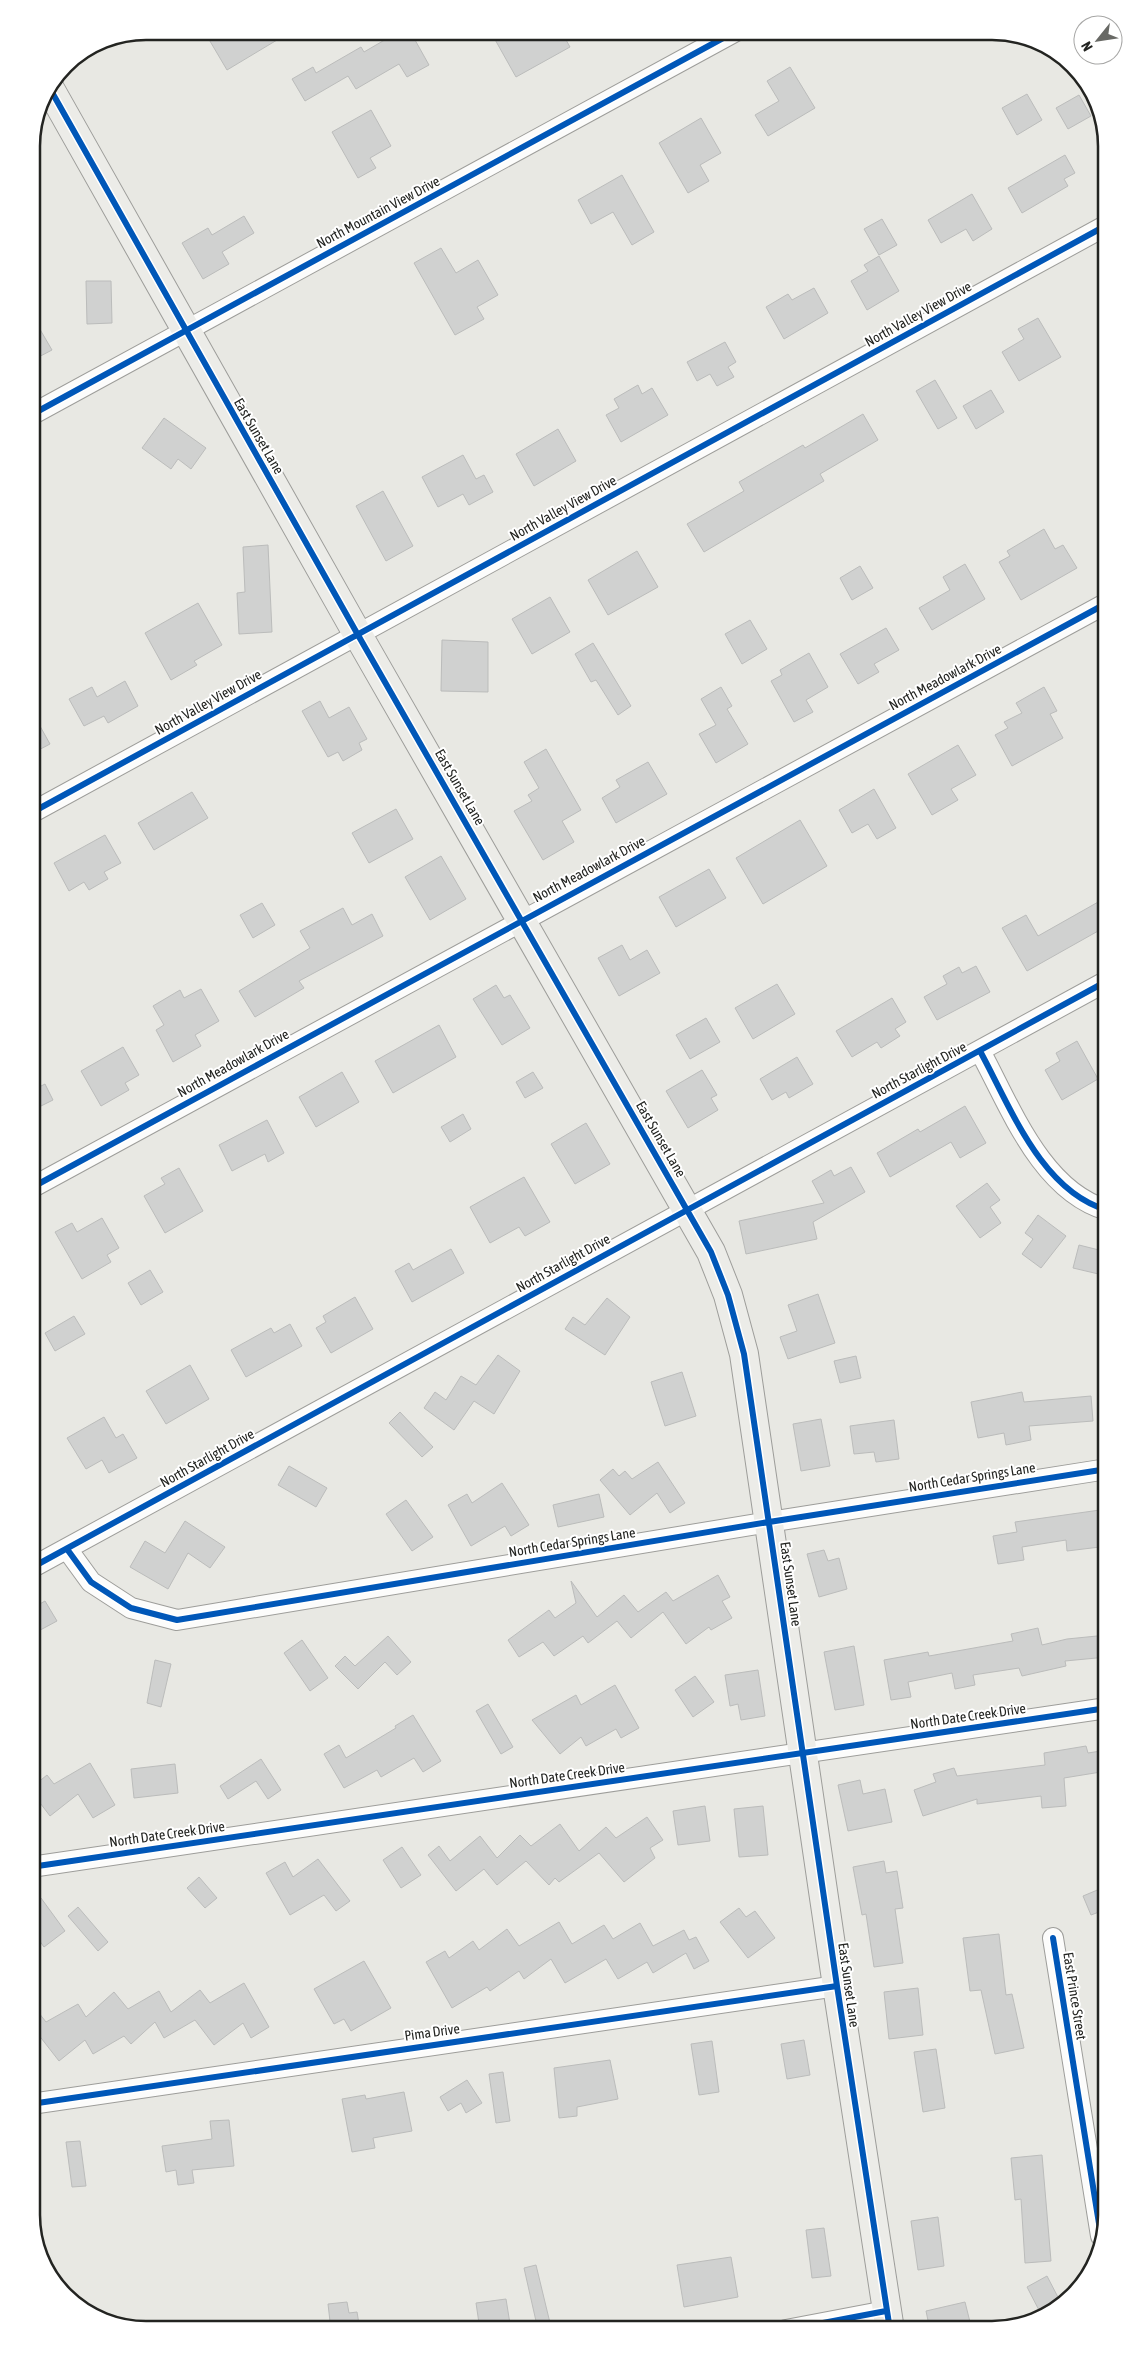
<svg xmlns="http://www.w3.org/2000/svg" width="1138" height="2361" font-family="'Asap Condensed',sans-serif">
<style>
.building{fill:#d0d1d0;stroke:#bbbcbb}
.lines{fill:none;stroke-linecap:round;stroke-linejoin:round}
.street-casing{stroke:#9d9d9a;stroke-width:22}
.secondary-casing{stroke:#9d9d9a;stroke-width:30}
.street{stroke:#fcfcfb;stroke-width:20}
.secondary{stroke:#ecece8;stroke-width:28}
.cycleway-casing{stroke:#fff;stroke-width:9}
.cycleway{stroke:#0057b8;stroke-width:6}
.labels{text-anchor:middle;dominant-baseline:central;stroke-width:4;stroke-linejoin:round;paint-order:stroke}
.street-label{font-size:14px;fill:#232421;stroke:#fff}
.rim{fill:none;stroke:#232421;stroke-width:2.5}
</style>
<rect width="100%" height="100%" fill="#e8e8e3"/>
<!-- building -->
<path class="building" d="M204 31H292L227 70Z
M400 31H410L429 65 407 77 399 64 356 89 348 76 305 101 292 79 313 67 316 73 361 47 364 52Z
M502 31H561L570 47 516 77 493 36Z
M790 67 815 108 768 136 755 115 779 101 767 81Z
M1027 94 1042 120 1017 135 1002 108Z
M1079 95 1091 116 1068 129 1056 108Z
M371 110 391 146 370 158 376 168 358 178 332 132Z
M701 118 721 153 700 165 709 181 688 193 659 143Z
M1065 155 1075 173 1064 179 1068 186 1022 213 1008 188Z
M622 175 654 232 632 245 613 212 591 224 578 200Z
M972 194 992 229 973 241 966 229 941 243 928 220Z
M244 216 254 233 222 252 229 264 203 279 182 243 208 228 212 235Z
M882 219 897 245 879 255 864 229Z
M441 248 456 273 478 260 498 295 477 307 484 319 455 335 414 263Z
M879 256 899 291 867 310 851 281 868 271 864 265Z
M86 281H111L112 323 87 324Z
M814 288 828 313 784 339 766 307 788 294 792 300Z
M31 314 52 350 31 361Z
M1038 318 1061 357 1019 381 1002 352 1024 339 1018 329Z
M725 342 736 362 728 367 734 377 717 386 710 374 697 381 687 362Z
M935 380 957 418 938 429 916 391Z
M638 385 642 394 652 388 668 415 621 442 606 415 619 408 614 399Z
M991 390 1004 412 976 429 963 406Z
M863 414 878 440 820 474 824 481 704 552 687 524 744 491 739 482 803 445 805 448Z
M164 418 206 448 191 469 178 459 171 469 142 448Z
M558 429 576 461 534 486 516 454Z
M463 455 476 479 484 475 493 492 469 505 463 494 438 507 422 477Z
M383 491 413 546 386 561 356 506Z
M1044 529 1055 549 1063 545 1077 568 1021 600 999 562 1010 556 1007 551Z
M268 545 272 632 239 634 237 593 245 592 243 547Z
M637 551 658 587 608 615 588 580Z
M965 564 985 599 932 630 919 608 950 590 943 577Z
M860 566 873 588 852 600 840 578Z
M550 597 570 632 532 654 512 619Z
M198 603 222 645 194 661 197 665 171 680 145 633Z
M750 620 767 649 742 664 725 634Z
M886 628 899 650 874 664 879 672 858 684 840 654Z
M442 640 488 642V692L441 691Z
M593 643 631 706 618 715 596 680 591 682 575 654Z
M809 653 828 687 806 700 813 712 794 722 771 681 782 675 780 670Z
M125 681 138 706 108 723 104 716 84 726 69 699 92 687 97 697Z
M721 687 732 706 727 709 748 744 716 763 699 734 716 725 701 699Z
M1044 687 1057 711 1050 714 1063 738 1012 766 995 735 1008 728 1004 722 1022 713 1016 703Z
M320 701 329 718 349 707 367 739 359 743 362 750 343 761 338 752 328 757 302 711Z
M31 710 50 744 31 754Z
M958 745 976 775 951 789 958 800 932 815 908 774Z
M546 749 581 810 562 821 574 842 543 860 514 811 532 801 528 795 539 788 524 762Z
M648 762 667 794 616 823 602 798 620 787 616 780Z
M874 789 896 828 877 839 868 824 852 833 839 810Z
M192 792 208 818 154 850 138 823Z
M396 809 413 839 369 863 352 833Z
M800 820 827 866 763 904 736 858Z
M105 835 121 863 104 872 108 879 89 890 84 882 69 891 54 863Z
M441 856 466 899 430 920 405 877Z
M709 869 726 898 676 927 659 897Z
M1107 897V926L1027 971 1002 928 1026 915 1038 936Z
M262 903 275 925 253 938 240 915Z
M343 908 352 925 372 914 383 936 299 981 304 988 255 1017 239 991 310 948 300 931Z
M622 945 630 960 647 950 660 973 619 996 598 958Z
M976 966 990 992 937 1020 924 997 947 984 943 976 959 967 962 973Z
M777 984 795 1014 753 1039 735 1008Z
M496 985 504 998 510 995 530 1028 502 1045 473 999Z
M201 989 219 1021 195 1035 201 1046 173 1062 156 1030 164 1025 153 1006 180 990 184 998Z
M892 998 906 1022 895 1029 900 1036 881 1048 877 1042 852 1057 836 1031Z
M706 1018 720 1042 690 1059 676 1035Z
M439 1025 456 1057 393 1093 375 1061Z
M1077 1041 1098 1079 1062 1100 1045 1070 1060 1061 1056 1053Z
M123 1047 139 1075 125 1083 129 1090 101 1106 81 1071Z
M797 1057 813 1084 789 1098 786 1092 772 1100 760 1079Z
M702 1070 717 1095 711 1098 718 1110 688 1128 666 1091Z
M342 1072 359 1102 316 1127 299 1097Z
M533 1072 543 1088 525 1098 516 1082Z
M45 1084 53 1100 31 1111V1091Z
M965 1106 986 1143 960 1158 951 1142 890 1177 877 1153 918 1129 920 1132Z
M463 1114 471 1129 450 1142 441 1127Z
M267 1120 284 1153 268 1162 265 1154 232 1171 219 1145Z
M586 1123 610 1164 575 1184 551 1144Z
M851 1167 865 1192 813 1222 817 1239 746 1254 739 1221 824 1203 812 1181 831 1170 834 1176Z
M179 1168 203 1211 165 1233 144 1196 165 1184 161 1178Z
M524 1177 550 1222 525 1236 519 1227 490 1243 470 1207Z
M987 1183 1000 1200 990 1207 1001 1223 980 1238 956 1206Z
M1038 1215 1066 1236 1041 1268 1022 1254 1033 1239 1025 1233Z
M102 1218 119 1248 107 1255 111 1262 82 1279 55 1232 72 1223 77 1232Z
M1079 1245 1107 1252V1276L1073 1268Z
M451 1249 464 1273 412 1302 395 1271 409 1263 413 1270Z
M150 1270 163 1292 141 1305 128 1283Z
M818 1294 835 1343 788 1359 780 1337 797 1331 788 1305Z
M355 1297 373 1329 331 1353 316 1328 326 1322 323 1316Z
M607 1298 630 1317 605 1355 565 1329 573 1317 585 1325Z
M74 1316 85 1334 55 1351 45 1333Z
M290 1324 302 1346 246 1377 231 1350 271 1328 274 1333Z
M498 1355 520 1371 494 1414 474 1401 454 1430 424 1408 435 1392 446 1400 461 1376 476 1385Z
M856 1356 861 1378 840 1383 834 1361Z
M190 1365 209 1399 166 1424 146 1391Z
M682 1372 696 1416 665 1426 651 1382Z
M1022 1392 1024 1402 1091 1396 1093 1421 1029 1426 1031 1440 1006 1445 1004 1433 978 1438 971 1402Z
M400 1412 433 1447 422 1457 389 1423Z
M104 1417 116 1438 123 1434 137 1458 109 1473 102 1460 86 1469 67 1438Z
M821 1419 830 1466 801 1471 793 1424Z
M894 1420 899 1459 876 1462 874 1452 854 1454 850 1426Z
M658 1462 685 1503 670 1513 657 1493 630 1515 600 1480 613 1469 619 1476 625 1471 632 1479Z
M289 1466 327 1488 316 1507 278 1485Z
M502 1483 529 1525 511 1536 505 1526 471 1546 448 1505 467 1494 472 1503Z
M599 1494 604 1517 558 1527 553 1505Z
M406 1500 433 1537 412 1551 386 1514Z
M1107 1509V1541H1100V1547L1067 1551 1066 1540 1022 1547 1024 1560 998 1564 993 1536 1017 1532 1015 1522Z
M185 1521 225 1547 210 1568 188 1553 168 1589 130 1567 145 1541 165 1553Z
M824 1550 828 1561 839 1558 847 1589 819 1597 807 1554Z
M718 1575 730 1597 722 1601 732 1618 711 1630 709 1627 686 1644 663 1612 631 1638 617 1621 588 1643 583 1636 554 1656 543 1642 519 1657 508 1640 549 1610 555 1618 576 1603 571 1581 597 1617 624 1595 638 1612 666 1592 673 1601Z
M45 1601 57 1621 31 1635V1609Z
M1038 1628 1042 1645 1067 1639 1107 1635V1657L1065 1661 1066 1666 1022 1676 1019 1668 973 1675 975 1685 955 1689 952 1673 908 1682 911 1697 891 1700 884 1660 928 1652 929 1656 1013 1641 1011 1634Z
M388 1636 411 1662 397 1675 385 1662 358 1689 335 1666 345 1656 355 1666Z
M302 1640 328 1678 310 1691 284 1653Z
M854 1646 864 1705 835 1710 824 1652Z
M155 1660 171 1664 161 1707 147 1703Z
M758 1670 765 1716 741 1720 738 1704 730 1706 725 1675Z
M695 1676 714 1702 693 1717 675 1690Z
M615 1685 639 1728 621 1738 616 1729 586 1746 581 1737 560 1754 532 1720 576 1695 581 1705Z
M488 1704 513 1747 501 1754 476 1711Z
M413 1715 441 1761 423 1772 414 1758 381 1777 377 1770 344 1788 324 1754 339 1745 346 1758 396 1728 395 1726Z
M1086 1746 1088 1753 1107 1750V1771L1064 1778 1066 1806 1042 1808 1041 1796 977 1804V1799L923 1816 914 1790 936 1782 933 1774 954 1768 957 1776 1045 1765 1044 1753Z
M261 1759 281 1790 268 1799 256 1781 228 1799 220 1786Z
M90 1763 115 1805 93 1818 78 1794 50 1816 31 1791V1788L47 1775 54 1784Z
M175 1764 178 1793 134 1798 131 1769Z
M860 1780 863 1794 885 1789 892 1822 848 1831 838 1785Z
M705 1806 710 1841 678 1845 673 1811Z
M763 1806 768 1855 739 1857 734 1809Z
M647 1817 663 1840 650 1848 655 1858 624 1882 599 1853 559 1882 555 1878 549 1885 526 1861 497 1885 484 1869 456 1891 428 1855 439 1846 450 1861 480 1836 497 1858 520 1835 531 1846 560 1824 579 1851 606 1827 616 1838Z
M402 1847 421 1875 401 1888 383 1860Z
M318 1859 350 1901 336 1911 324 1895 290 1915 266 1873 285 1862 293 1877Z
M884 1861 886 1873 897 1871 903 1908 895 1909 903 1963 874 1967 866 1914 862 1915 853 1867Z
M199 1877 217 1898 205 1908 187 1888Z
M1107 1886V1909L1091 1915 1083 1896Z
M41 1898 65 1931 44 1947 31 1929V1905Z
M78 1907 108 1942 98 1951 68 1916Z
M739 1908 746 1917 755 1911 775 1938 748 1958 720 1922Z
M559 1922 572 1944 604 1925 613 1939 640 1923 653 1946 684 1930 689 1940 696 1937 709 1961 694 1969 686 1953 653 1973 647 1962 618 1979 606 1959 565 1983 551 1959 524 1979 519 1971 490 1991 487 1987 452 2008 426 1962 445 1951 449 1958 473 1941 479 1950 507 1929 519 1946Z
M999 1934 1006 1995 1012 1994 1024 2048 995 2054 981 1990 970 1991 963 1938Z
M364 1961 391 2008 351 2031 344 2019 334 2024 314 1989Z
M244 1983 269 2027 251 2038 243 2023 214 2045 195 2020 164 2038 155 2022 131 2044 124 2036 93 2054 85 2040 59 2061 31 2025V2003L46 2022 78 2004 86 2017 114 1992 128 2009 159 1991 171 2012 200 1990 210 2003Z
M918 1988 923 2035 889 2039 884 1992Z
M804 2040 810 2075 787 2079 781 2044Z
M712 2041 719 2092 699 2095 691 2044Z
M936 2049 945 2108 923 2112 914 2052Z
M610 2060 618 2099 577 2107V2116L559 2118 554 2068Z
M503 2072 510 2121 496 2123 489 2074Z
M467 2080 482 2103 466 2113 461 2103 448 2111 440 2097Z
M404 2092 412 2131 373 2138 375 2148 352 2152 342 2099 365 2095 366 2099Z
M229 2120 234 2166 192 2170 194 2183 178 2185 176 2170 166 2172 162 2146 212 2139 210 2121Z
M80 2141 86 2186 72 2187 66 2142Z
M1042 2155 1051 2261 1025 2263 1021 2199 1015 2200 1011 2158Z
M938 2217 944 2266 918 2270 911 2221Z
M824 2228 831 2276 812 2278 806 2230Z
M731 2257 738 2297 684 2307 677 2265Z
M536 2265 551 2327 540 2330H538L524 2268Z
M1047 2276 1060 2301 1042 2316 1027 2287Z
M506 2299 511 2330H480L476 2303Z
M347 2302 349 2313 357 2312 360 2330H331L328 2304Z
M965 2302 971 2326 954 2330H930L926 2311Z"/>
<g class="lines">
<defs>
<path id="street" d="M31 415 736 31
M31 813 1107 225
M980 1051C1010 1106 1041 1191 1107 1210
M31 1188 1107 603
M67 1549 91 1582 131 1608 177 1620 769 1522 1107 1469
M31 1568 1107 981
M31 1867 1107 1708
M1053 1938 1101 2236
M31 2104 837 1986
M786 2330 886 2311"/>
<path id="secondary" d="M49 87 358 635 711 1252 728 1295 744 1354 837 1986 890 2330"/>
</defs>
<!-- street casing -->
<use href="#street" class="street-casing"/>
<!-- secondary casing -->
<use href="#secondary" class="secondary-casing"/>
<!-- street -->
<use href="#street" class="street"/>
<!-- secondary -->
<use href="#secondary" class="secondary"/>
<defs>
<path id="cycleway" d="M49 87 358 635 711 1252 728 1295 744 1354 837 1986 890 2330
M31 415 736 31
M31 813 1107 225
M980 1051C1010 1106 1041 1191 1107 1210
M31 1188 1107 603
M67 1549 91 1582 131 1608 177 1620 769 1522 1107 1469
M31 1568 1107 981
M31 1867 1107 1708
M1053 1938 1101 2236
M31 2104 837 1986
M786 2330 886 2311"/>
</defs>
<!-- cycleway casing -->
<use href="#cycleway" class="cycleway-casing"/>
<!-- cycleway -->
<use href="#cycleway" class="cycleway"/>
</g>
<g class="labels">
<!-- street labels -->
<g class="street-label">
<text transform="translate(378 212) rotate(-28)">North Mountain View Drive</text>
<text transform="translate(918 314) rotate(-29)">North Valley View Drive</text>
<text transform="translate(259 436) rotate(60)">East Sunset Lane</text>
<text transform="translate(563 508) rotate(-29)">North Valley View Drive</text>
<text transform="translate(945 677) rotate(-28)">North Meadowlark Drive</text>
<text transform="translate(208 702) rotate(-29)">North Valley View Drive</text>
<text transform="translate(460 787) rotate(60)">East Sunset Lane</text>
<text transform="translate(589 869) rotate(-28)">North Meadowlark Drive</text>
<text transform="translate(233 1063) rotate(-29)">North Meadowlark Drive</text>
<text transform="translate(919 1070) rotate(-28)">North Starlight Drive</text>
<text transform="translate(661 1139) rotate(60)">East Sunset Lane</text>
<text transform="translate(563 1263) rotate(-29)">North Starlight Drive</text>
<text transform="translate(207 1458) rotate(-29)">North Starlight Drive</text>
<text transform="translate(972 1477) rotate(-9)">North Cedar Springs Lane</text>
<text transform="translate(572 1542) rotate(-9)">North Cedar Springs Lane</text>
<text transform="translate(791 1584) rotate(82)">East Sunset Lane</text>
<text transform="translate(968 1716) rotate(-8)">North Date Creek Drive</text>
<text transform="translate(567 1775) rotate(-8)">North Date Creek Drive</text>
<text transform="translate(167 1834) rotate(-8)">North Date Creek Drive</text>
<text transform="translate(849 1985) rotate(82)">East Sunset Lane</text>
<text transform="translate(1075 1996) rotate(81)">East Prince Street</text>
<text transform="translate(432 2032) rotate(-8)">Pima Drive</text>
</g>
</g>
<!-- crop -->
<path d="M0 0H1138V2361H0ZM146 40H992A106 106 0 0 1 1098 146V2215A106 106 0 0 1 992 2321H146A106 106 0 0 1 40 2215V146A106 106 0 0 1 146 40Z" fill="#fff" fill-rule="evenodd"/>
<path class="rim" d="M146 40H992A106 106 0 0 1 1098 146V2215A106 106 0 0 1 992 2321H146A106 106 0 0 1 40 2215V146A106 106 0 0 1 146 40Z"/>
<!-- north arrow -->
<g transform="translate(1098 40) rotate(240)"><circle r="24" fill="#ffffff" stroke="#a7a7a6"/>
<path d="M0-4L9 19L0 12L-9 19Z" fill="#686965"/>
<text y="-8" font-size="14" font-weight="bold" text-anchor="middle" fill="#232421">N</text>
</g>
</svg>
